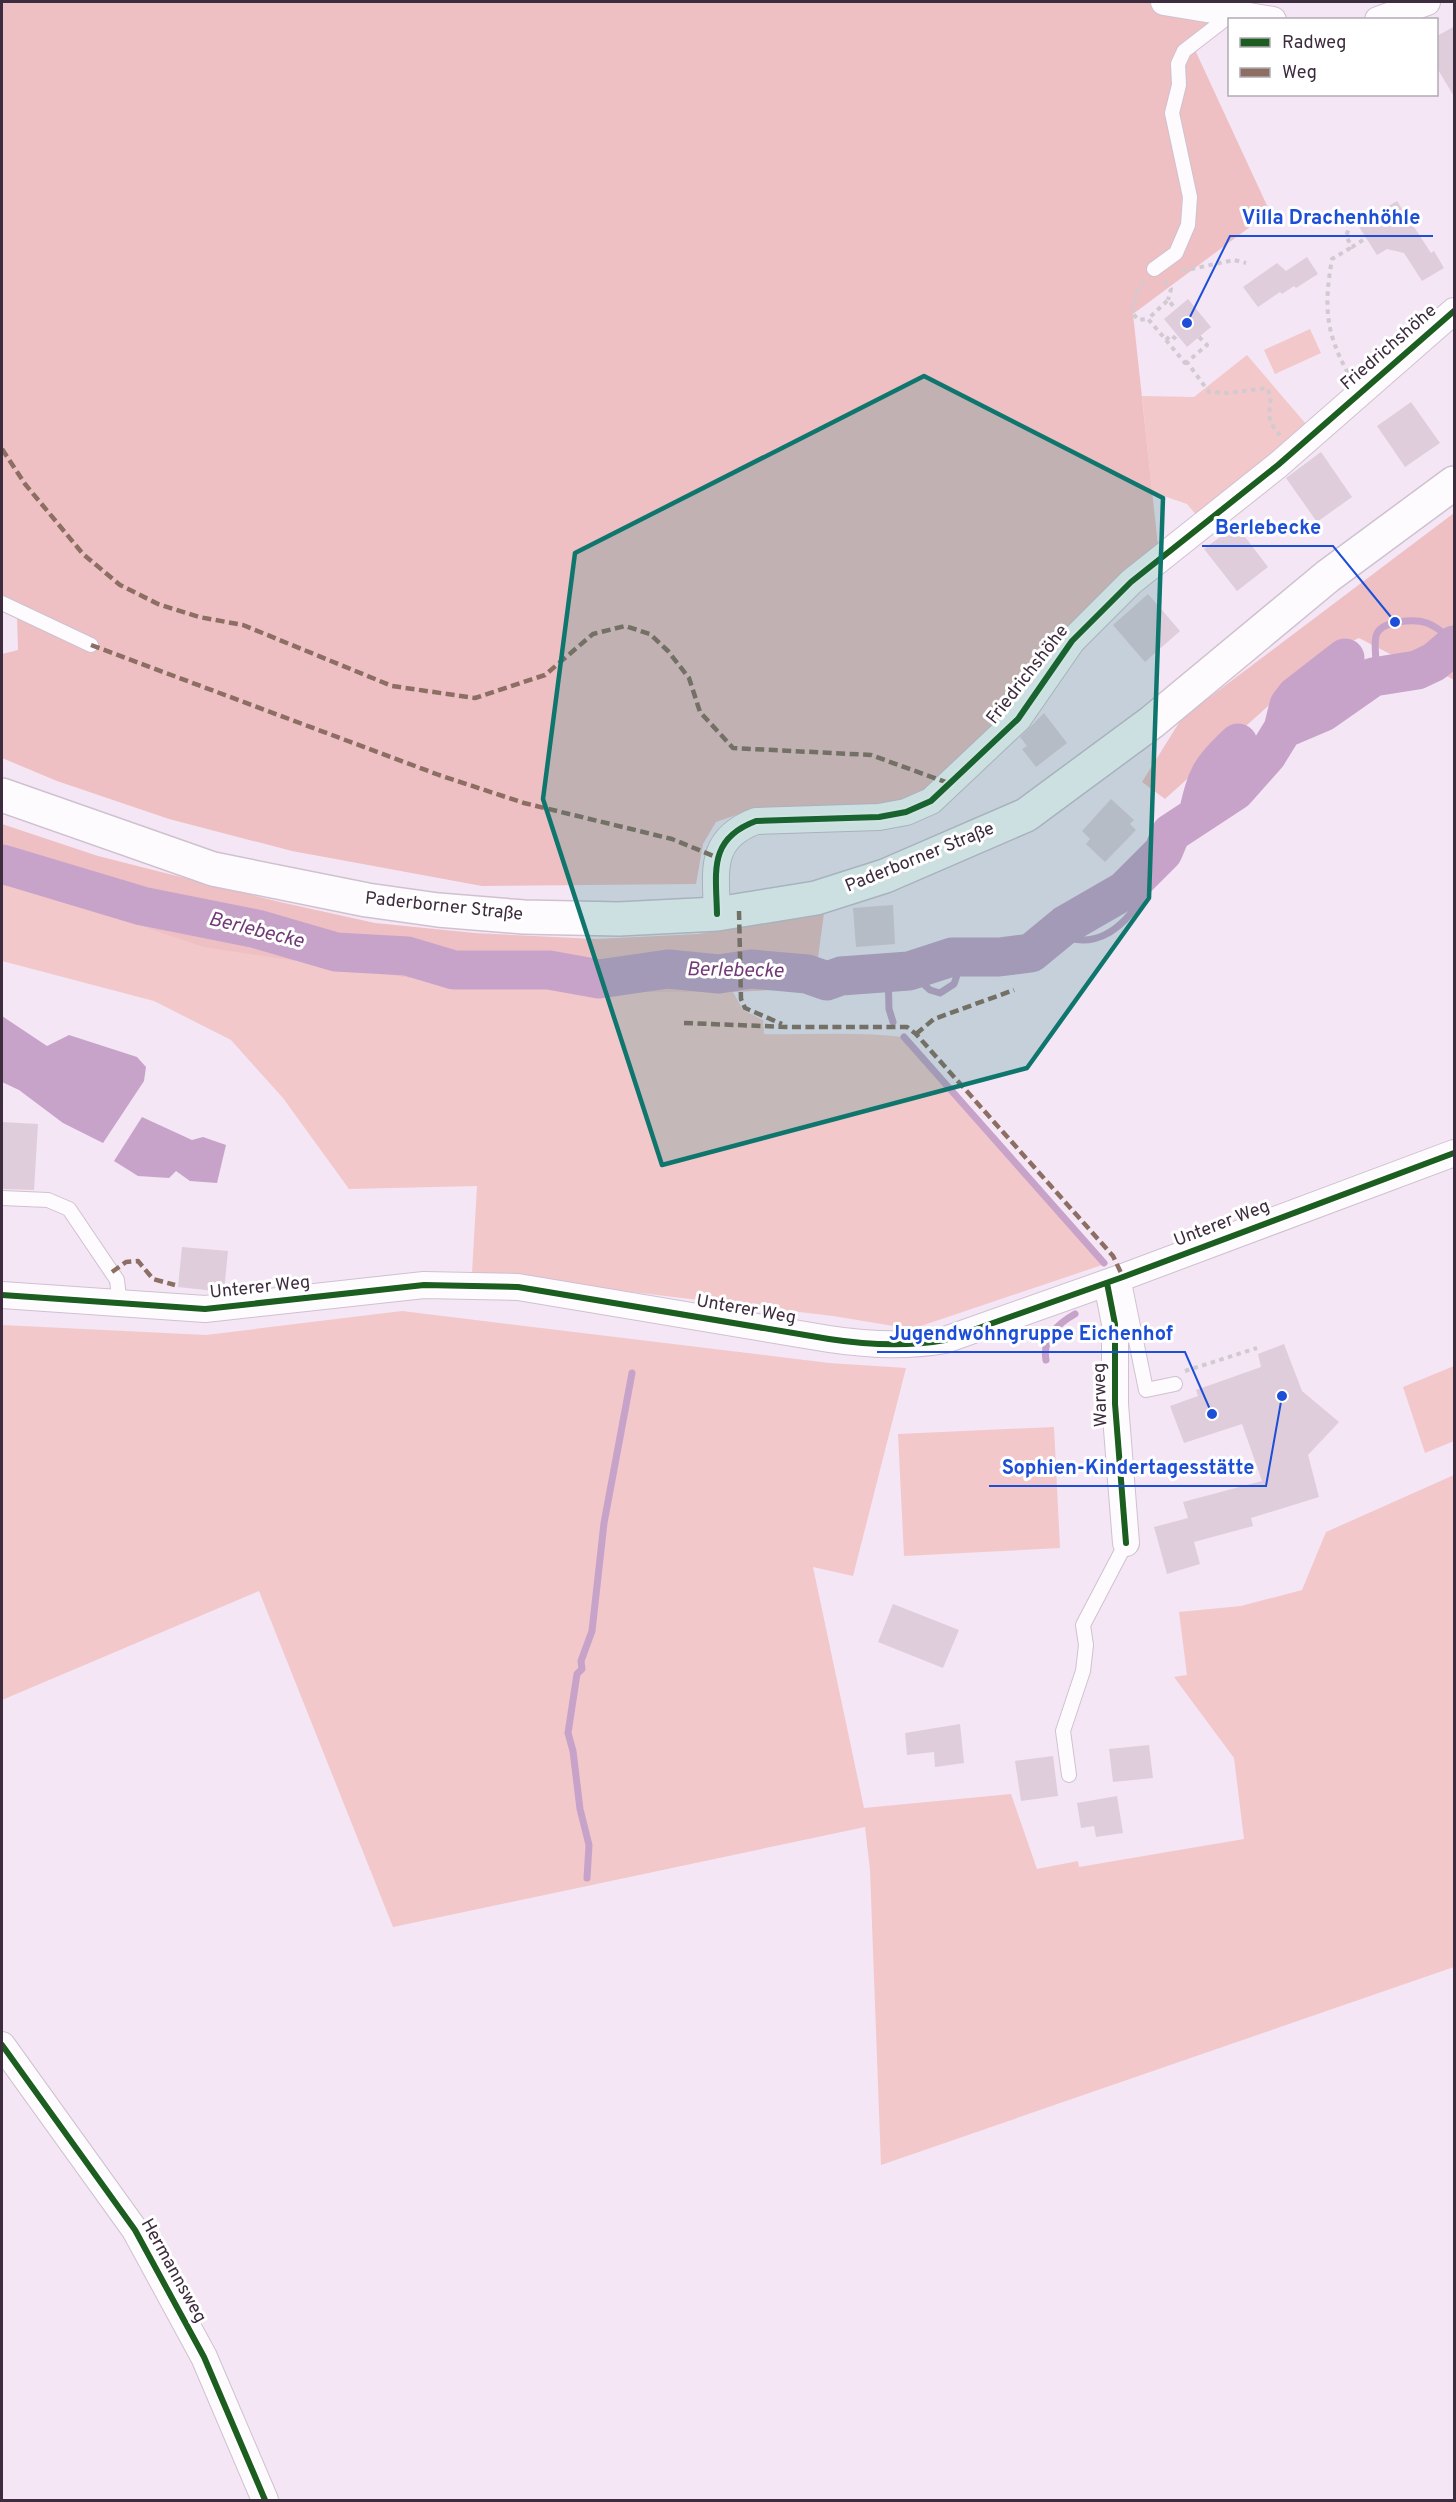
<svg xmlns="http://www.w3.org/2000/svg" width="1456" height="2502" font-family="Overpass,sans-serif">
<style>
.green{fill:#f2c8cb}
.forest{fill:#eec0c3}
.water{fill:#c7a3ca}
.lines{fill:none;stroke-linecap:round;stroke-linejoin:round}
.stream{stroke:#c7a3ca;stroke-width:7}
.river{stroke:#c7a3ca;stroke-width:39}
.building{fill:#e0cddb}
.service-casing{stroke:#cfc1d0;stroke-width:16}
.minor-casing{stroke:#cfc1d0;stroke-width:28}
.secondary-casing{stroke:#cfc1d0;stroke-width:36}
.path{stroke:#d1cad1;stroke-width:4;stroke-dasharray:4.5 4.5;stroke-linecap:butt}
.service{stroke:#fdfbfe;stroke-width:14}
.minor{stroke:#fdfbfe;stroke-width:26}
.secondary{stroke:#fdfbfe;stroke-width:33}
.quiet{stroke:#8d6e63;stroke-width:4.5;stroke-dasharray:9 4.5;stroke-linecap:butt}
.cycleway-casing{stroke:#fff;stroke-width:10}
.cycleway{stroke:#1b5e20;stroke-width:6}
.marked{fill:#0f766e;fill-opacity:0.2;stroke:#0f766e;stroke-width:4.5;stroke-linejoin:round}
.labels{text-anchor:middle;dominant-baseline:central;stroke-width:6;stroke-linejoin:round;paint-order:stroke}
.street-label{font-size:18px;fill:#3d2c3e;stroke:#fff}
.water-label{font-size:20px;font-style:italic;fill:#723977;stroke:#fff}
.leader{fill:none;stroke:#1d4ed8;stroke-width:2}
.callout-dot{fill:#1d4ed8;stroke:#fff;stroke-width:2}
.callout-label{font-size:20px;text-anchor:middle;font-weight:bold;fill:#1d4ed8;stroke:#fff;stroke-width:6;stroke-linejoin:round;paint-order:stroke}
</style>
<rect width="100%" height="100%" fill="#f4e6f5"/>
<!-- green -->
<path class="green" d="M1310 329 1321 353 1275 374 1264 350Z
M1247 355 1306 424 1198 517 1187 504 1152 492 1142 396 1194 397Z
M2 886 43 893 315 963 415 979 612 992H733L743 1010 763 1020 764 1034C812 1035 861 1031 909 1038L1108 1263 912 1329 833 1316 472 1273 477 1186 349 1189 283 1098 231 1040 154 1001 2 961Z
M402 1311 829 1363 906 1368 853 1576 813 1567 864 1808 1011 1794 1037 1869 1078 1861 1079 1867 1244 1839 1234 1758 1174 1677 1187 1675 1179 1612 1241 1606 1302 1590 1326 1532 1454 1475V1967L881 2165 870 1870 865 1827 393 1927 259 1591 2 1700V1325L206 1335Z
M1454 1366V1441L1425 1453 1403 1387Z
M1054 1427 1060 1548 904 1556 898 1434Z"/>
<!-- forest -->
<path class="forest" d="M2 2H1242L1241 7 1196 52 1270 212 1133 314 1158 546 999 733 893 826 742 813 716 822 703 844 696 884 482 886 292 851 169 819 57 781 2 758V654L18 650 17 614 2 603Z
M1454 513V680L1411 657 1392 655 1359 638 1328 652 1165 799 1142 782 1182 718Z
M2 824 98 856 280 902 375 923 475 933 596 939 698 934 824 913 814 988 733 992H612L415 979 204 947 43 893 2 886Z"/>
<!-- water -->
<path class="water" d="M2 1016 47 1046 69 1035 137 1057 146 1067 144 1081 103 1143 63 1123 19 1090 2 1082Z
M142 1117 192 1140 203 1137 226 1145 217 1183 190 1181 176 1171 169 1178 138 1176 114 1161Z"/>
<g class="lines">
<!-- stream -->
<path class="stream" d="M1373 677C1379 659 1373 649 1376 636 1380 620 1415 619 1427 623 1436 626 1446 635 1454 641
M1057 933C1111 962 1150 895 1163 852
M909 971 930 990 940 993 954 984 963 957
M888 973 889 1009 893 1022
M904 1037 1104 1263
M1046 1360C1042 1338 1057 1324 1075 1314
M587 1878 589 1845 580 1809 573 1751 568 1733 577 1674 582 1669 581 1661 592 1631 604 1523 632 1373"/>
<!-- river -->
<path class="river" d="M1283 729 1289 705 1296 696 1345 658
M1198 814C1207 776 1209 770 1238 743
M2 864 142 906 257 929 336 952 407 956 454 970H549L599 979 668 969 719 974 751 969 807 974 827 981 841 976 909 971 952 957H999L1031 953 1065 925 1124 891 1163 852 1171 833 1235 791 1267 755 1283 729 1323 712 1373 677 1417 670 1434 662 1454 645"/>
</g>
<!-- building -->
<path class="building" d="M1455 26V98L1437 68V36Z
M1397 201 1431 253 1434 251 1444 268 1422 281 1404 253 1387 249 1377 255 1359 227 1368 222 1367 219Z
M1307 257 1318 274 1296 288 1294 286 1282 294 1280 292 1258 307 1243 287 1277 263 1286 271Z
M1188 299 1211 327 1187 347 1164 319Z
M1411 402 1440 443 1405 467 1377 426Z
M1321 452 1352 497 1317 522 1286 478Z
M1236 525 1268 567 1237 591 1204 549Z
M1148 594 1180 631 1145 662 1113 625Z
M1044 713 1067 743 1036 767 1022 749 1027 746 1020 737Z
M1111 799 1134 820 1130 824 1136 830 1105 862 1086 844 1090 839 1082 831Z
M893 905 895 944 856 947 853 908Z
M2 1122 38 1124 34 1190 2 1189Z
M182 1247 228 1251 224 1292 178 1287Z
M1284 1344 1302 1391 1339 1422 1308 1455 1319 1497 1251 1518 1253 1526 1194 1542 1200 1564 1167 1574 1154 1527 1188 1518 1183 1502 1262 1481 1242 1424 1184 1443 1170 1406 1198 1396 1196 1390 1261 1367 1258 1354Z
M893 1604 959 1630 943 1668 878 1642Z
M960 1724 964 1763 935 1767 934 1752 907 1755 905 1733Z
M1149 1745 1153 1778 1113 1782 1109 1749Z
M1053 1756 1058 1796 1021 1801 1015 1761Z
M1117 1796 1123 1833 1096 1837 1094 1826 1081 1828 1077 1803Z"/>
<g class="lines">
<defs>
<path id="service" d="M1154 269 1176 253 1188 225 1190 197 1172 113 1179 85 1178 64 1184 51 1232 14
M2 603 91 645
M2 1198 48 1200 69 1209 117 1280 120 1305
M1123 1277 1146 1390 1175 1384
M1069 1775 1063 1731 1083 1671 1086 1645 1083 1625 1126 1543"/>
<path id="minor" d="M1164 2 1273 20
M1378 20 1427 2
M717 914C716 871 708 839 756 821L879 817 906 812 931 801 1018 719 1072 641 1131 582 1278 465 1454 311
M1107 1283 1115 1324V1404L1126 1543
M2 1295 205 1309 424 1285 518 1287 829 1339C868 1345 906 1347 945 1340L1123 1277 1454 1153
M2 2045 135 2230 204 2357 265 2500"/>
<path id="secondary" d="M2 795 213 869 367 900 438 910 524 917 619 919 717 914 816 898 885 876 1026 815 1152 722 1328 576 1454 483"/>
</defs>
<!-- service casing -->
<use href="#service" class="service-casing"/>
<!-- minor casing -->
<use href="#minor" class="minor-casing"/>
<!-- secondary casing -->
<use href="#secondary" class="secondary-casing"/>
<!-- path -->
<path class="path" d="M1363 240 1352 247 1346 236 1350 226 1372 208 1376 214
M1182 271 1234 260 1246 263
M1165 281 1171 289 1168 300
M1144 282 1137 292 1132 313 1139 320 1148 319
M1199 337 1207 345 1187 362 1209 392 1228 393 1267 388C1277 408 1259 413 1280 435
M1176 339 1171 335 1166 340 1148 319 1168 300 1176 309
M1166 340 1185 363 1187 362
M1348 373C1325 332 1324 305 1332 259L1352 247
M1185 1371 1257 1348"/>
<!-- service -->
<use href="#service" class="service"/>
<!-- minor -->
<use href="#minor" class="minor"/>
<!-- secondary -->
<use href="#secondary" class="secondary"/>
<!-- quiet -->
<path class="quiet" d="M2 449 25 484 83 554 120 585 158 604 199 617 243 625 392 686 475 698 545 675 593 634 625 626 650 634 668 651 689 678 700 712 733 748 871 755 951 784
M91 645 439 775 524 803 672 839 716 857
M739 911 741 999 745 1008 782 1024
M684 1023 788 1027H907L916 1034 1113 1256 1123 1277
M916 1034 934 1019 1014 990
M112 1272 126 1262 138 1261 153 1279 175 1285"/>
<defs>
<path id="cycleway" d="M717 914C716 871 708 839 756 821L879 817 906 812 931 801 1018 719 1072 641 1131 582 1278 465 1454 311
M1107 1283 1115 1324V1404L1126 1543
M2 1295 205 1309 424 1285 518 1287 829 1339C868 1345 906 1347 945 1340L1123 1277 1454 1153
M2 2045 135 2230 204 2357 265 2500"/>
</defs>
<!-- cycleway casing -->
<use href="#cycleway" class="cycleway-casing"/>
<!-- cycleway -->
<use href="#cycleway" class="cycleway"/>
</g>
<!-- marked area -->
<path class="marked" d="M924 376 1163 498 1149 898 1027 1068 662 1165 543 799 575 553Z"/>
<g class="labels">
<!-- street labels -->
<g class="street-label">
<text transform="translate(1389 348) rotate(-41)">Friedrichshöhe</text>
<text transform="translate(1028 675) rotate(-52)">Friedrichshöhe</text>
<text transform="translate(920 858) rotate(-22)">Paderborner Straße</text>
<text transform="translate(444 907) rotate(6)">Paderborner Straße</text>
<text transform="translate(1222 1224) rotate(-21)">Unterer Weg</text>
<text transform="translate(260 1288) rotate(-6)">Unterer Weg</text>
<text transform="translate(746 1310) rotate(10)">Unterer Weg</text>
<text transform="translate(1101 1395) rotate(-92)">Warweg</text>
<text transform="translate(173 2271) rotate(61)">Hermannsweg</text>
</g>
<!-- water labels -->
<g class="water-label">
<text transform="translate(256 931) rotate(14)">Berlebecke</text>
<text transform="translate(735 971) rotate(1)">Berlebecke</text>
</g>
</g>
<!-- callouts -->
<path class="leader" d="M1187 323L1230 236H1433M1395 622L1333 546H1202M1212 1414L1185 1352H877M1282 1396L1266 1486H989"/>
<g class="callout-dot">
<circle cx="1187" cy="323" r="6"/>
<circle cx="1395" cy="622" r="6"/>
<circle cx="1212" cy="1414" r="6"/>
<circle cx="1282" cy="1396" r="6"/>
</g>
<g class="callout-label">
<text x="1331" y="224">Villa Drachenhöhle</text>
<text x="1268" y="534">Berlebecke</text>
<text x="1031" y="1340">Jugendwohngruppe Eichenhof</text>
<text x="1128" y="1474">Sophien-Kindertagesstätte</text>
</g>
<!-- border -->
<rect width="1456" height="2502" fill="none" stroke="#3d2c3e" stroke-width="6"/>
<!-- legend -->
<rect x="1228" y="18" width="210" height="78" fill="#ffffff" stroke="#b1abb2" stroke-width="1.5"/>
<rect x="1240" y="38" width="30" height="9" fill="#1b5e20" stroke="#b1abb2" stroke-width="1.5"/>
<text x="1282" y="48" font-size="18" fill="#3d2c3e">Radweg</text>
<rect x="1240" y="68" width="30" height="9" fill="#8d6e63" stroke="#b1abb2" stroke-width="1.5"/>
<text x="1282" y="78" font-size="18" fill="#3d2c3e">Weg</text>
</svg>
